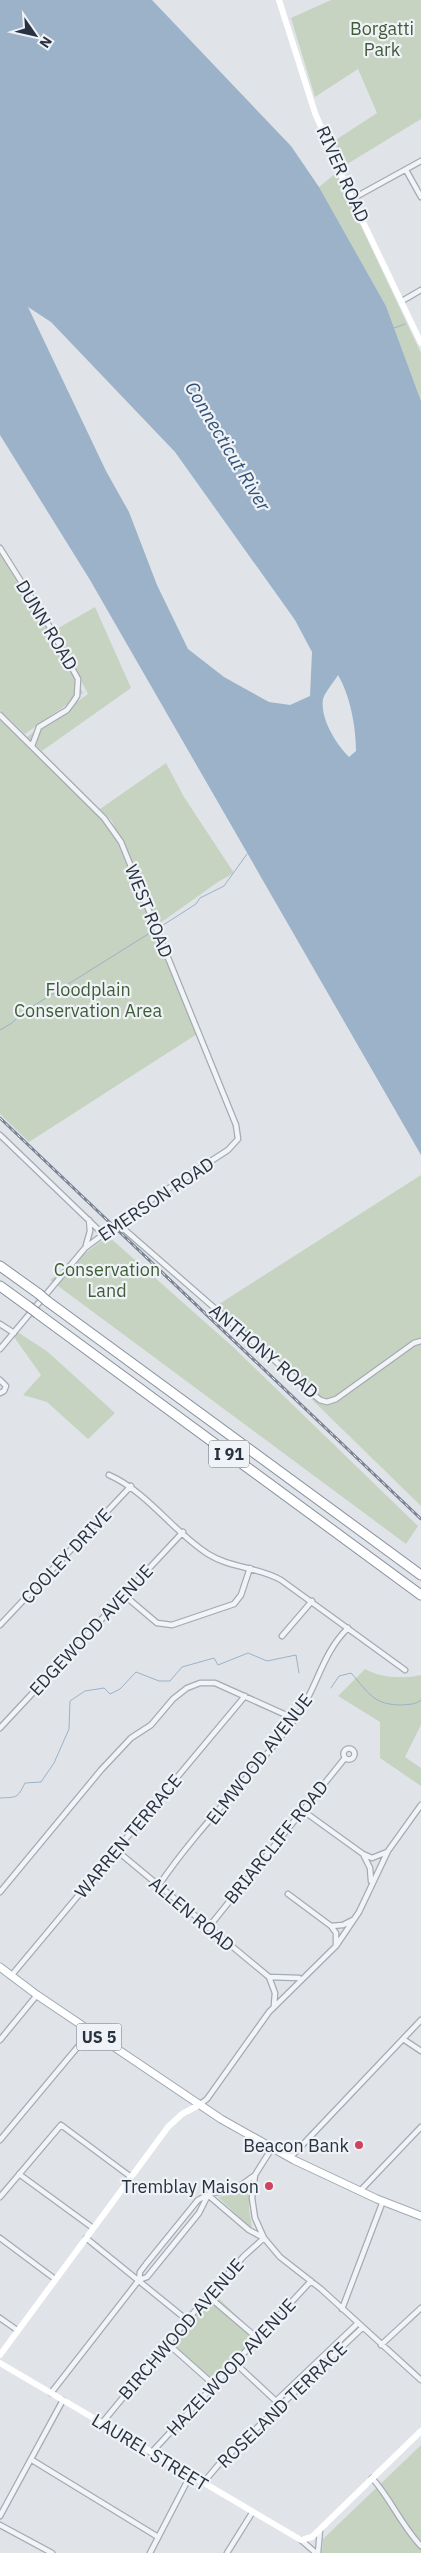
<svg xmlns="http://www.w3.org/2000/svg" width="421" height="2553" font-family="'IBM Plex Sans',sans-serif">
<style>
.green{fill:#c6d3c1}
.water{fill:#9bb2c9;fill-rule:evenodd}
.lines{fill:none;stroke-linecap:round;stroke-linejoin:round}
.stream{stroke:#9bb2c9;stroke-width:1}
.street-casing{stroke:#a5abb3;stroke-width:7}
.primary-casing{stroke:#9fa8b5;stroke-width:9}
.highway-casing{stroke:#8791a0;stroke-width:11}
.street{stroke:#f2f4f7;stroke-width:4.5}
.secondary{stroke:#fff;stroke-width:6}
.primary{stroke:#fff;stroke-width:7}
.highway{stroke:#fff;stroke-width:9}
.rail-casing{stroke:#798392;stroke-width:3}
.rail{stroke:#eff2f6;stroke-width:1;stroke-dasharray:4;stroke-linecap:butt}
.highway-bridge-casing{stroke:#8791a0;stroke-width:11;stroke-linecap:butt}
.highway-bridge{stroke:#fff;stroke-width:9}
.poi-dot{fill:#ce445d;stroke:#eff2f6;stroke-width:2}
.labels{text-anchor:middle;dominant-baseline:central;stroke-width:4.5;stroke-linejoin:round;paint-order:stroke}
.shield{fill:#eff2f6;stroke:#646c77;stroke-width:1}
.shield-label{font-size:16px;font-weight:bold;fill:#283240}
.park-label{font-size:18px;fill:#3e5c36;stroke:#eff2f6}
.street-label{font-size:18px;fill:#283240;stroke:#eff2f6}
.poi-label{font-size:18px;fill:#283240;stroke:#eff2f6;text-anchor:end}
.water-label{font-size:19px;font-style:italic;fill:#325174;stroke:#eff2f6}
</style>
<rect width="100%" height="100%" fill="#e0e4e9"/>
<!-- green -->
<path class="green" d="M331 0H421V119L344 166 334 141 377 113 358 69 315 97 291 18Z
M336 173 421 353V401L386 306 319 187Z
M0 548 56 642 83 693 25 734 0 710Z
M95 607 131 688 42 751 27 737 88 694 55 630Z
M0 717 109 822 197 1034 29 1142 0 1114Z
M166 763 184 797 234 873 218 882 156 926 112 821 100 809Z
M421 1175V1506L216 1306Z
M108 1236 233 1347 418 1526 406 1544 50 1280Z
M4 1323 48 1352 115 1413 88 1439 47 1402 23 1395 41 1375Z
M365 1669C381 1678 403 1679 421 1675V1725L405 1757 421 1768V1786L380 1758V1722L338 1696Z
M250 2187 249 2208 252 2229 218 2197 234 2194Z
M214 2294 255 2333 241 2364 215 2384 171 2346 194 2312Z
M421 2445V2553H322L323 2539Z"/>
<!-- water -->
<path class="water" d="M0 0H152L291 146 319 187 386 306 421 401V1155L90 580 0 435ZM28 307 51 322 175 452 295 620 312 652 310 696 290 705 269 702 224 677 188 649 157 585 129 512 106 471ZM338 675C350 695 356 727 356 751L349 757C336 744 320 719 323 699 325 692 334 682 338 675Z"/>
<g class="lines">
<!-- stream -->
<path class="stream" d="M394 328 405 324
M160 927 196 904 200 898 224 886 247 854
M0 1030 12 1023 22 1013 153 931
M331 1688 339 1676 351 1673C369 1693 373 1705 402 1705 410 1704 415 1705 421 1700
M0 1798C17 1797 17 1799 25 1783L41 1782 54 1763 69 1729 70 1701 85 1691 104 1688 110 1694 120 1689 136 1672 159 1681H170L182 1667 214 1658 218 1665 248 1653 267 1661 296 1655 299 1673"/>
<defs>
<path id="street" d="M406 170 421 197
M352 199 421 161
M402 301 421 290
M0 548 48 624 78 679 77 696 73 702 67 710 39 727 32 746
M0 715 104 818 121 842 236 1125 238 1139 228 1150 140 1207 85 1248 0 1349
M0 1135 103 1234
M117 1223 320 1400 327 1402 336 1399 414 1343 421 1341
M86 1245 90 1231 89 1220
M0 1324 14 1333
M0 1380 6 1386 4 1391 0 1393
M109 1475C149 1493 172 1531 208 1554 230 1568 258 1567 281 1580L405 1670
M124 1595 157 1623 172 1625 234 1604 241 1595 250 1568
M0 1625 131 1486
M282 1636 312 1601
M0 1728 183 1532
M343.5 1754a5.5 5.5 0 1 1 11 0a5.5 5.5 0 1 1-11 0Z
M302 1810 363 1854 372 1858 387 1852
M116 1850 269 1977 275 1993 274 2005
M364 1856 370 1868 371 1881
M159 1885C199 1826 252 1776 295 1719 317 1690 321 1654 348 1628
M0 1892 101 1770 131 1738 151 1725 173 1699 187 1688 200 1683H215L295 1719
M288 1894 331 1926 343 1925 353 1920
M331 1926 336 1933V1945
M208 1928 345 1758
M11 1976 245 1696
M269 1977 299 1978
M403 2039 421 2051
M0 2040 37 1995
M199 2105 207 2099 269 2012 336 1946 359 1912 388 1851 421 1805
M0 2140 91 2031
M272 2148 255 2175 252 2198 255 2218 264 2238 280 2257 321 2289 421 2380
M290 2158 421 2020
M19 2174 93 2228
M360 2191 421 2127
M208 2195 249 2230 264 2238
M0 2197 61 2125 131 2177
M0 2238 55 2279
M86 2238 187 2320
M139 2280 140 2272 146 2264 198 2200 211 2193 234 2190 255 2175
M208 2296 256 2337
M342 2309 383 2201
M0 2318 17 2330
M167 2343 213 2384
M381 2345 421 2308
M234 2362 278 2403
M51 2393 139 2280 147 2277 199 2213 208 2195
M276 2401 357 2324
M102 2423 187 2320 244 2256 264 2238
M151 2453 311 2281
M32 2460 158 2537
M372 2478C391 2499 401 2525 421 2546
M203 2483 220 2463 362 2328
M0 2516 63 2400
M0 2525 52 2553
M301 2540 316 2553
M150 2553 190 2476
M227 2553 252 2513
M318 2553 320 2530"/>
<path id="primary" d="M0 1967 37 1995 221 2119 294 2160 377 2199 421 2216"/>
<path id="highway" d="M0 1266 39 1294
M0 1286 29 1307
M47 1301 421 1575
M37 1313 421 1595"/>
</defs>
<!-- street casing -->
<use href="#street" class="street-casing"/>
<!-- primary casing -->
<use href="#primary" class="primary-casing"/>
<!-- highway casing -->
<use href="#highway" class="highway-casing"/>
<!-- street -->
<use href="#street" class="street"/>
<!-- secondary -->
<path class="secondary" d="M279 0 315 113 352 199 421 343
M0 2355 168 2127 182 2114 199 2105
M0 2363 301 2540 312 2537 421 2431"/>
<!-- primary -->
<use href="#primary" class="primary"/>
<!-- highway -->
<use href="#highway" class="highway"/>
<defs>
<path id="rail" d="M0 1118 421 1519"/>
</defs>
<!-- rail casing -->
<use href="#rail" class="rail-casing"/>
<!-- rail -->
<use href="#rail" class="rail"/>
<defs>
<path id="highway-bridge" d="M39 1294 47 1301
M29 1307 37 1313"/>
</defs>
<!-- highway-bridge casing -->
<use href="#highway-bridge" class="highway-bridge-casing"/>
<!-- highway-bridge -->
<use href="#highway-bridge" class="highway-bridge"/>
</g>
<!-- markers -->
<g class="poi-dot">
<circle cx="359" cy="2145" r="5"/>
<circle cx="269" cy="2186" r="5"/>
</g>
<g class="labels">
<!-- shield labels -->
<g class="shield">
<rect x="209" y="1440.5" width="40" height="27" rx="4"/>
<rect x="76.5" y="2023.5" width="45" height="27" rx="4"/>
</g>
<g class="shield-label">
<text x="229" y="1454">I 91</text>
<text x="99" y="2037">US 5</text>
</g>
<!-- park labels -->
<g class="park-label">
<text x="382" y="28">Borgatti<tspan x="382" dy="21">Park</tspan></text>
<text x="88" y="989">Floodplain<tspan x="88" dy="21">Conservation Area</tspan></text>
<text x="107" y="1269">Conservation<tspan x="107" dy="21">Land</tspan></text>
</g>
<!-- street labels -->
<g class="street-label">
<text transform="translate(343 174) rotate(66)">RIVER ROAD</text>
<text transform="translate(47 625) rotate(59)">DUNN ROAD</text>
<text transform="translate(149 911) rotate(68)">WEST ROAD</text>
<text transform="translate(156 1199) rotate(-34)">EMERSON ROAD</text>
<text transform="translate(264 1351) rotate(40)">ANTHONY ROAD</text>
<text transform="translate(66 1556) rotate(-47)">COOLEY DRIVE</text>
<text transform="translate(91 1630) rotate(-47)">EDGEWOOD AVENUE</text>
<text transform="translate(259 1759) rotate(-52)">ELMWOOD AVENUE</text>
<text transform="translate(128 1836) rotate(-50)">WARREN TERRACE</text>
<text transform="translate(276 1842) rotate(-51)">BRIARCLIFF ROAD</text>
<text transform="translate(192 1914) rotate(40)">ALLEN ROAD</text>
<text transform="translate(181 2329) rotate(-49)">BIRCHWOOD AVENUE</text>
<text transform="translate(231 2367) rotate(-47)">HAZELWOOD AVENUE</text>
<text transform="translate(282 2405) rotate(-44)">ROSELAND TERRACE</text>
<text transform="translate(150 2452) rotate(31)">LAUREL STREET</text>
</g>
<!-- poi labels -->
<g class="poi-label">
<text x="349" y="2145">Beacon Bank</text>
<text x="259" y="2186">Tremblay Maison</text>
</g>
<!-- water labels -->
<g class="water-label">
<text transform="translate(228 446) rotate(59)">Connecticut River</text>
</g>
</g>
<!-- north arrow -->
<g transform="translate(35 35) rotate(124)" stroke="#eff2f6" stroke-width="4" paint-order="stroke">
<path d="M0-4L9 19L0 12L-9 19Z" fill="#283240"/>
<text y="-8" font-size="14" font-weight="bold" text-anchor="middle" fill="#283240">N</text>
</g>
</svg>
